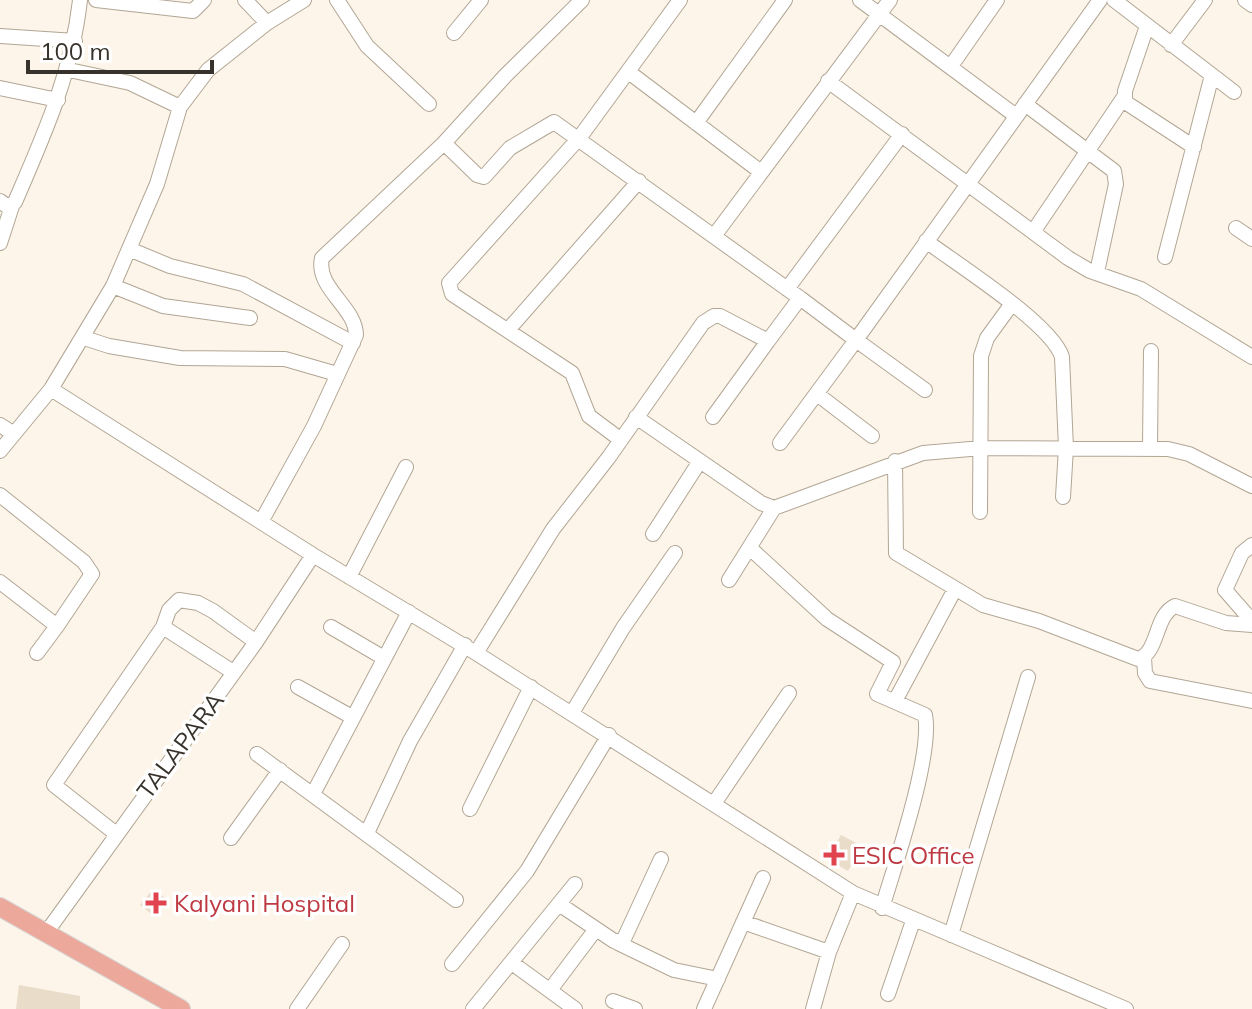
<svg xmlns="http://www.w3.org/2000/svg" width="1252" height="1009" font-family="Mulish,sans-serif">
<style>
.building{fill:#e9dcc9}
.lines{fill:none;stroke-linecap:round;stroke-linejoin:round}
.minor-casing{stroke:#b2a694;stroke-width:16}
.major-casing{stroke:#d7d6d5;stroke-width:20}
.minor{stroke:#fff;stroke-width:14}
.major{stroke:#eca99b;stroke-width:18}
.health-dot{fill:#e0444e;stroke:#fff;stroke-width:3}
.labels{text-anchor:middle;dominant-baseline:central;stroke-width:7;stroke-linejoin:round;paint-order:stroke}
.street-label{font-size:24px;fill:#37322b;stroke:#fff}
.health-label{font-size:24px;fill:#be3a42;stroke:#fff;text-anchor:start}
</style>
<rect width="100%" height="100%" fill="#fdf5ea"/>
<!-- building -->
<path class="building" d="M841 835 862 846 848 871 827 859Z
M153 889 167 899 154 916 140 905Z
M19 985 80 996V1009H16Z"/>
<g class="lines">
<defs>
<path id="minor" d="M96 0 193 11 204 0
M245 0 267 23
M337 0 367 46 429 104
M860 0 1016 116
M1114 0 1234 92
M1245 0 1252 5
M1147 26 1125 91V102L1194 147
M454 33 481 0
M0 36 75 41
M1171 45 1205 0
M951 66 997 0
M69 70 130 83 180 107
M630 73 761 172
M828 81 1068 258 1090 271 1141 289 1252 357
M0 88 58 100
M1025 104 1114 171 1116 184 1097 272
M696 123 785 0
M444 143 477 175 484 177 510 148 554 122 800 298
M0 201 8 207 15 202C44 135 72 73 80 0
M1236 228 1252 239
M1033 232 1124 97
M714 236 890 0
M926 241C958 265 1052 324 1062 357L1066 448 1063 497
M0 243 12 206
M129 249 170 266 243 284 353 343
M1165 257 1212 75
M113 286 163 306 250 318
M787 289 902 134
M508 330 639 181
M84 338 109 346 180 358 285 359 337 374
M51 389 313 555 476 653 553 529 609 457 703 323 714 316H720L768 341 800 298 856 340 780 443
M925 390 856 340 1100 0
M817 394 872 436
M636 417 761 503 774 508 923 453 982 448 1168 449 1189 454 1252 486
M713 417 768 341
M0 425 14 434
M621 440 589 416 572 373 452 294 449 283 580 137 680 0
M1150 447 1151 351
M0 451 51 389 113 286 157 184 180 107 208 70 267 23 304 0
M895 461 896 553 983 605 1039 621 1138 659C1159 653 1154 616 1175 606L1226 623 1252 625
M0 495 84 562 92 574 57 626 0 582
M980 512 981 356 987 338 1011 305
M261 522 314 426 356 335C356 307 315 288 322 258L444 143 505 76 582 0
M653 534 700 461
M1252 545 1242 553 1225 590 1252 621
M751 549 827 619 893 662 877 694 925 715C933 754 895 865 882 908
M349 577 406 467
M729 580 774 508
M163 627 233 672
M331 627 384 658
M37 653 57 626
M476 653 853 893 1126 1009
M1144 658 1145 673 1150 681 1252 701
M298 687 352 717
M895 701 955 589
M572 713 623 628 675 553
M257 754 456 900
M313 794 409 612
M715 802 789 693
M470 809 531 687
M115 833 54 785 163 627 169 610 179 600 198 603 213 611 256 642
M367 833 410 741 465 645
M231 838 280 770
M559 904 614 941H623L661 859
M743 922 829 952
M46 933 256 642 313 555
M951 935 1028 677
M618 943 674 970 718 979
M512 963 575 1009
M452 964 527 871 609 735
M550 990 596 929
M888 994 913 921
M613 1001 635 1009
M297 1009 342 944
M473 1009 575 884
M704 1009 763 878
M813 1009 829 952 853 893"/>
<path id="major" d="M0 907 181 1009"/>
</defs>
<!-- minor casing -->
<use href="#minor" class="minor-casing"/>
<!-- major casing -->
<use href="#major" class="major-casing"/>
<!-- minor -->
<use href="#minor" class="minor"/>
<!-- major -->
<use href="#major" class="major"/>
</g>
<!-- markers -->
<g class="health-dot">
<path d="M830 843h8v8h8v8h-8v8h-8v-8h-8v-8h8z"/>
<path d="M152 891h8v8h8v8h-8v8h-8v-8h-8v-8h8z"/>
</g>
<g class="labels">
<!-- street labels -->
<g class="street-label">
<text transform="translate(180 745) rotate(-53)">TALAPARA</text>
</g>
<!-- health labels -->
<g class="health-label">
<text x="852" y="855">ESIC Office</text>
<text x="174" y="903">Kalyani Hospital</text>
</g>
</g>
<!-- scale -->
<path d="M28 60v12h184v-12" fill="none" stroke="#37322b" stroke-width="4"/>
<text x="40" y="60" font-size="24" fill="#37322b" stroke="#ffffff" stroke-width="6" paint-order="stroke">100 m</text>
</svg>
